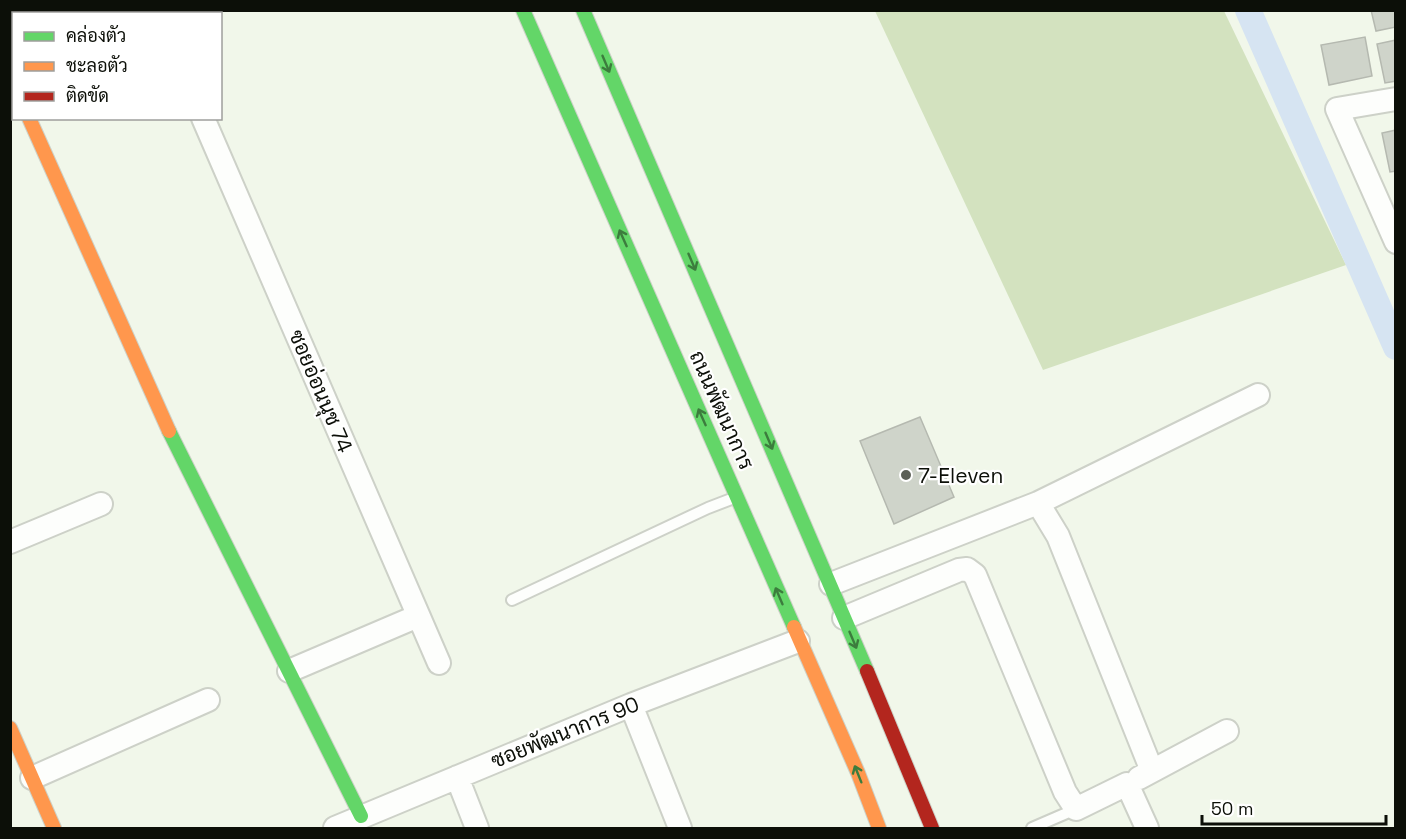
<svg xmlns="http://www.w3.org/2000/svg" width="1406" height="839" font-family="'Space Grotesk',Sarabun,sans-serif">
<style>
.green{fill:#d3e2bf}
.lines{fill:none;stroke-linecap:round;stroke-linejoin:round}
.canal{stroke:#d6e4f2;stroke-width:26}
.building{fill:#cfd4ca;stroke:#b5b9b0;stroke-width:1.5}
.lane-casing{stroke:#cdd1c8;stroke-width:14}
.street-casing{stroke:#cdd1c8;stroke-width:26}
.fast-casing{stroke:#cdd1c8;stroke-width:16}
.slow-casing{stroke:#cdd1c8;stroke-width:16}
.jam-casing{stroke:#cdd1c8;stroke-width:16}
.lane{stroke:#fdfefc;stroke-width:10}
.street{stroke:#fdfefc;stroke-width:22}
.fast{stroke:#63d668;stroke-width:14}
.slow{stroke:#ff974d;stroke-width:14}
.jam{stroke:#b3261e;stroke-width:14}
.oneway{stroke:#3c7c3d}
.poi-dot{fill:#5c6057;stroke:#fff;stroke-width:2}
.labels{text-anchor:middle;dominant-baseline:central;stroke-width:4.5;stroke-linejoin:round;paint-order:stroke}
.street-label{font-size:21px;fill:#0c0f08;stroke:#fff}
.poi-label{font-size:21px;fill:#0c0f08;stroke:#fff;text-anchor:start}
</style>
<rect width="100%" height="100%" fill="#f1f7ea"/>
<!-- green -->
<path class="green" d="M875 11H1224L1346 265 1043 370Z"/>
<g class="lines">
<!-- canal -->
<path class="canal" d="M1248 10 1396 347"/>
</g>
<!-- building -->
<path class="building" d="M1371 10H1396V27L1376 31Z
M1365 37 1372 76 1329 85 1321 45Z
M1396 40V81L1385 83 1377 44Z
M1396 130V171L1390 172 1382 133Z
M920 417 954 497 894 524 860 441Z"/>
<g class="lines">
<defs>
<path id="lane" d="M512 600 708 508 734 498
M1032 828 1076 809"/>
<path id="street" d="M155 10 157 14
M10 76 14 83
M1396 99 1337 109 1396 242
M203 118 439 663
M1038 503 1058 536 1152 771
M10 542 101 504
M831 584 1038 503 1258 395
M844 618 959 570 967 569 975 575 1065 792 1076 809 1127 784 1147 828
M289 671 418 616
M631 705 680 828
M457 777 477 828
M32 778 208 700
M1139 778 1227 731
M335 828 631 705 798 641"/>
<path id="fast" d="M523 10 794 627
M583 10 867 671
M169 431 361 816"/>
<path id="slow" d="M29 118 169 431
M794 627 858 773 879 828
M10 728 54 828"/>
<path id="jam" d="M867 671 932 828"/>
</defs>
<!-- lane casing -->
<use href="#lane" class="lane-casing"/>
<!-- street casing -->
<use href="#street" class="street-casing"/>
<!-- fast casing -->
<use href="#fast" class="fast-casing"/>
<!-- slow casing -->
<use href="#slow" class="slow-casing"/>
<!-- jam casing -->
<use href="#jam" class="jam-casing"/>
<!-- lane -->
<use href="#lane" class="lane"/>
<!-- street -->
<use href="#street" class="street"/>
<!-- fast -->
<use href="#fast" class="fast"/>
<!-- slow -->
<use href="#slow" class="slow"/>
<!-- jam -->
<use href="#jam" class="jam"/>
</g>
<!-- one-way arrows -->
<defs><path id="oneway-shaft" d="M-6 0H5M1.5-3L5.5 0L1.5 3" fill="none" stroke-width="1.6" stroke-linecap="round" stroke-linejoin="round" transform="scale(1.5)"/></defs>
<g class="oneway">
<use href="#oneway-shaft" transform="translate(606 64) rotate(67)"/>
<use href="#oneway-shaft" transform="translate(623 238) rotate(-114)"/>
<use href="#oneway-shaft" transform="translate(692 262) rotate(67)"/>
<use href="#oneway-shaft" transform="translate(702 417) rotate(-114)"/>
<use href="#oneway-shaft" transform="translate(769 441) rotate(67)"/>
<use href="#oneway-shaft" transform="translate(779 596) rotate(-113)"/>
<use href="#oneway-shaft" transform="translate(853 640) rotate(67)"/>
<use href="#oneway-shaft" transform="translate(858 774) rotate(-112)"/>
</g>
<!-- markers -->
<circle class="poi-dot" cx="906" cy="475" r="6"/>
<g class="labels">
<!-- street labels -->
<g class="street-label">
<text transform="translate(321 391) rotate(67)">ซอยอ่อนนุช 74</text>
<text transform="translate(722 410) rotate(66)">ถนนพัฒนาการ</text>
<text transform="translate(565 732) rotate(-22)">ซอยพัฒนาการ 90</text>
</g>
<!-- poi labels -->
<g class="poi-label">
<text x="918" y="475">7-Eleven</text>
</g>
</g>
<!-- border -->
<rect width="1406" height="839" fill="none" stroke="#0c0f08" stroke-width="24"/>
<!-- legend -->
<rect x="12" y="12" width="210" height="108" fill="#ffffff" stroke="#9e9f9c" stroke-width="1.5"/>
<rect x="24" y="32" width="30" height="9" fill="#63d668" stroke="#9e9f9c" stroke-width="1.5"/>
<text x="66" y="42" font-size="18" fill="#0c0f08">คล่องตัว</text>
<rect x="24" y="62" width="30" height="9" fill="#ff974d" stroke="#9e9f9c" stroke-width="1.5"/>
<text x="66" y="72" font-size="18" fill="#0c0f08">ชะลอตัว</text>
<rect x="24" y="92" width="30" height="9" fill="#b3261e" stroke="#9e9f9c" stroke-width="1.5"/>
<text x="66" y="102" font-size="18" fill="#0c0f08">ติดขัด</text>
<!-- scale -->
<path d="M1202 815v9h184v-9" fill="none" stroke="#0c0f08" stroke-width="3"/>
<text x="1211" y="815" font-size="18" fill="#0c0f08" stroke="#ffffff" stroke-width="4.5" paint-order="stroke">50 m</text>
</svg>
